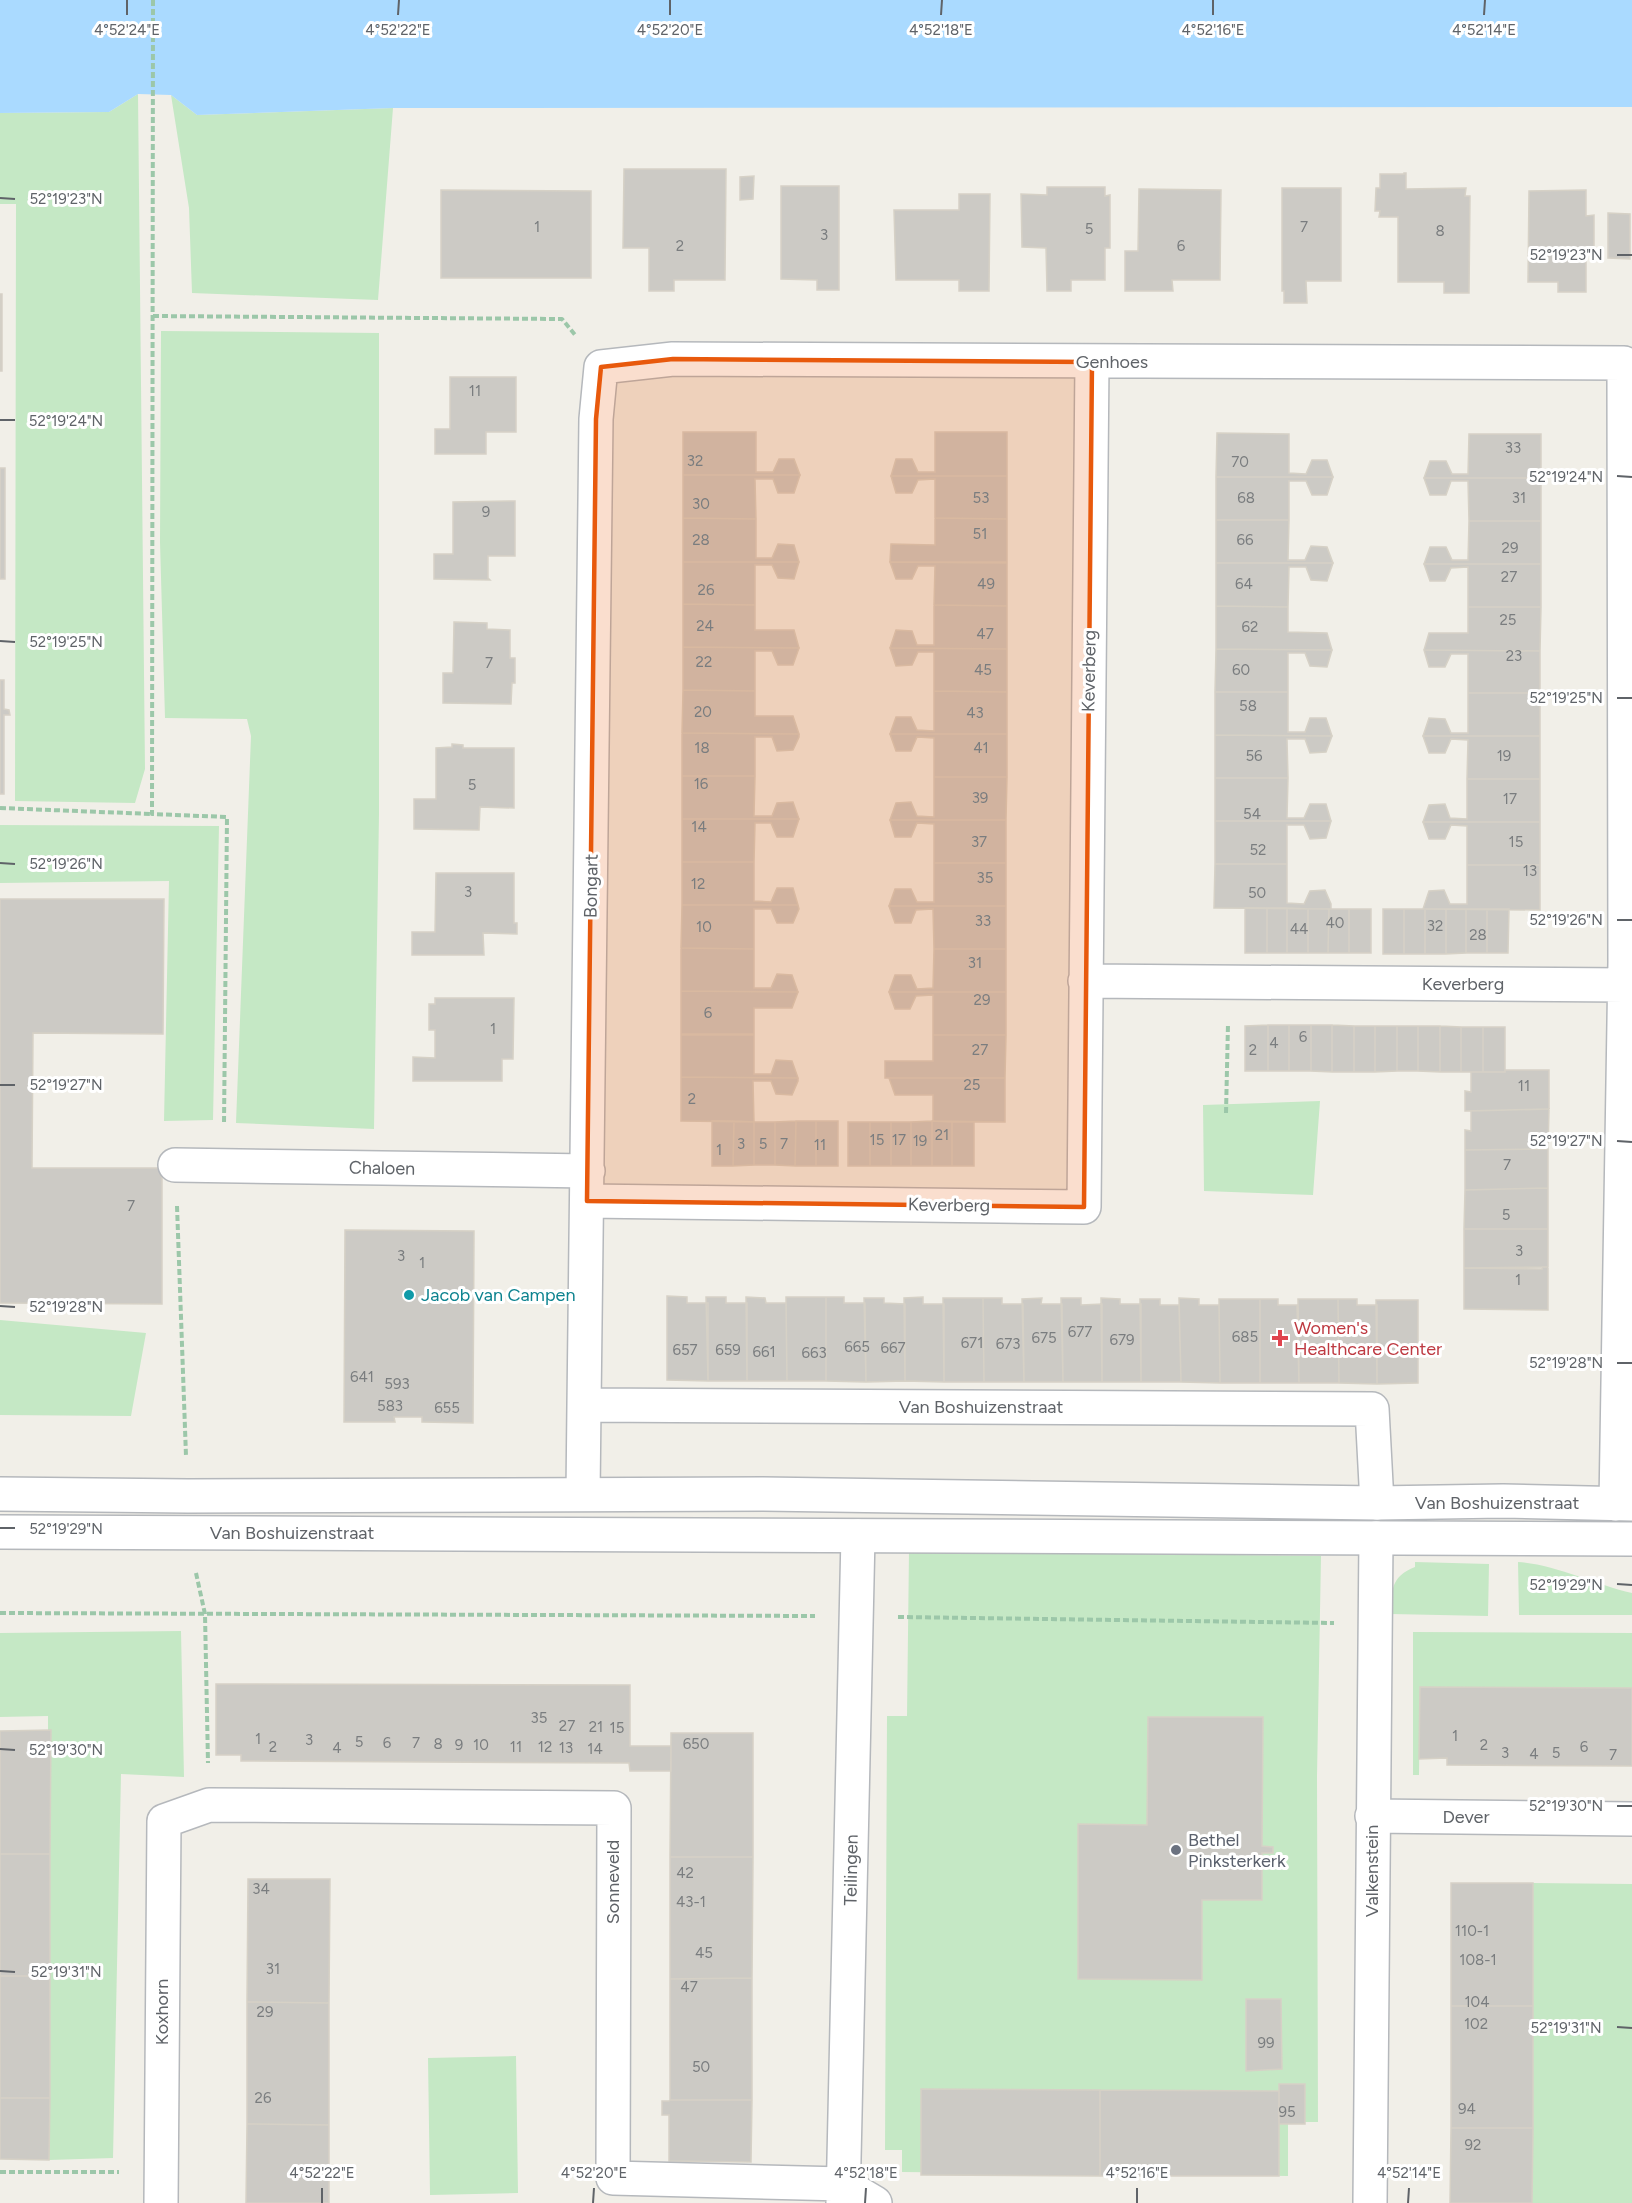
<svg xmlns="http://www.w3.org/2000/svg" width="1632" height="2203" font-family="Figtree,sans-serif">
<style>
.green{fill:#c5e8c5}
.water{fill:#aadaff}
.building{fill:#cccac5;stroke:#d6d1c6;stroke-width:1.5}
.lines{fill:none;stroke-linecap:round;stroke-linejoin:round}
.minor-casing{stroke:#b5b8bc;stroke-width:36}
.tertiary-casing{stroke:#b5b8bc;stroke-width:36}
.path{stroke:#9cc7a9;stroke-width:4;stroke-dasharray:6 3;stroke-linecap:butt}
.minor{stroke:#fff;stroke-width:33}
.tertiary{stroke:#fff;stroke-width:33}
.marked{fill:#e8590c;fill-opacity:0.2;stroke:#e8590c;stroke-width:4.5;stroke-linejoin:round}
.ticks{fill:none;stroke:#5f6368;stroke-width:2}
.culture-dot{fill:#0f9aa8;stroke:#fff;stroke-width:2}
.health-dot{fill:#e0444e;stroke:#fff;stroke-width:2}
.worship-dot{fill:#6b7280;stroke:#fff;stroke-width:2}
.labels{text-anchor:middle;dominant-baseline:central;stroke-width:6;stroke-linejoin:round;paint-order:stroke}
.number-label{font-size:15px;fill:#7a7d7f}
.street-label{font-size:18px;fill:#5f6368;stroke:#fff}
.culture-label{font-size:18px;fill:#0d838f;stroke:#fff;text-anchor:start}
.health-label{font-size:18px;fill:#be3a42;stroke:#fff;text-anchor:start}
.worship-label{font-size:18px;fill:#5b616d;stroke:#fff;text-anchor:start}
.ticks-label{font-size:15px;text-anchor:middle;fill:#5f6368;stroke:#fff;stroke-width:6;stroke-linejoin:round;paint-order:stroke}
</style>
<rect width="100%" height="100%" fill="#f1efe8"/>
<!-- green -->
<path class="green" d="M138 94 145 769 135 803 15 801 16 204H0V113L109 112Z
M171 95 197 115 393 108 378 300 192 293 189 208Z
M161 331 379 333V814L374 1129 236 1123 251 736 247 719 165 718 160 542Z
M0 825 219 826 213 1120 164 1121 169 881 0 883Z
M1320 1101 1313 1195 1204 1191 1203 1105Z
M0 1320 146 1333 131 1416 0 1415Z
M909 1551 1321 1556 1317 1776 1318 2122H1288V2176L902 2172V2150H885L887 1716H907Z
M1415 1562 1489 1564 1488 1616 1391 1614C1391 1591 1391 1576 1415 1567Z
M1518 1562C1554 1564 1596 1585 1632 1593V1615H1519Z
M181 1631 184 1777 121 1774 113 2158 49 2160 48 1716 0 1717V1633Z
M1413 1632 1632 1633V1688L1420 1687 1419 1775H1413Z
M1533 1883 1632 1884V2203H1532Z
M516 2056 518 2193 430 2195 428 2058Z"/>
<!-- water -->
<path class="water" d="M0 0H1632V107L393 108 197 115 171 95 138 94 109 112 0 113Z"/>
<!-- building -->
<path class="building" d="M624 169H726L725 280H674V291H649V248H623Z
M1404 173H1406V189L1466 188 1465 196H1470L1469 293H1444V282H1398V217H1379L1380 211H1375L1376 188H1380V174H1404Z
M754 176 753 199 740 200V177Z
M781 186H839V290H817V280L781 279Z
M1047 187H1105V196L1110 195V248H1105V280H1071V291H1047L1046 248 1022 247 1021 194 1047 195Z
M1282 188H1341V281H1306L1307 303H1284V291H1282Z
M1139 189 1221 190 1220 280H1172L1173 291H1125V251H1138Z
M441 190 591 191V278H441Z
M1586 190V216L1594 215V249H1586V292H1558V282H1528L1529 191Z
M959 194H990L989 291H959V280H896L894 210H959Z
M1608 213 1630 214V259L1608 258Z
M0 294H2V371H0Z
M450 377H516V432H486V454H435V429H450Z
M683 432H756V472H773L779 459H794L800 475H683Z
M935 432H1007V476H891L896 459H912L918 472H935Z
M1217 433 1289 434V473L1306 474 1312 460H1327L1333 477H1216Z
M1469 434H1541V478H1424L1430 461H1446L1452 474H1468Z
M0 468H5V579H0Z
M683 475H800L794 493H778L773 479H755L756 519 683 518Z
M891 476H1007V519L935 518V479L918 480 912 493H896Z
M1216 477H1333L1327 495H1312L1306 481H1289V520H1216Z
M1424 478H1541V521H1469L1468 481H1451L1446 495H1430Z
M515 501V556H488V578L490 580 434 579V554H453V502Z
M683 518 756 519V558H772L778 544 794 545 799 562H683Z
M935 518 1007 519V562H890L891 544 935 545Z
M1216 520H1289L1288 560H1305L1311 546 1327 547 1333 563H1216Z
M1469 521H1541V564H1424L1430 547H1446L1452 560H1468Z
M683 562H799L794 579 778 578 772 565H755V605L683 604Z
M890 562 1007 563V606L934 605 935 566H918L912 579H896Z
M1216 563H1333L1327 581 1311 580 1306 567H1289L1288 607 1216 606Z
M1424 564H1541V607H1468V567L1451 568 1445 581H1430Z
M683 604 755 605V630H794L799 648 683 647Z
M934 605 1007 606V649L890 648 896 630 912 631 917 645H934Z
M1216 606 1288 607V632L1327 633 1332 650 1216 649Z
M1468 607H1541L1540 651 1424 650 1429 633H1468Z
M454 622 487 623V629L510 630V658H515V683H512L511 704 443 703V673H453Z
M683 647 799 648 793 665H778L772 651H755V691L683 690Z
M890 648 1007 649V692L934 691V652H918L912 665 896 666Z
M1216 649 1332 650 1327 667 1310 666 1305 653H1288V692H1215Z
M1424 650 1540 651V693H1468V654H1451L1445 667H1429Z
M0 680H4V709L9 710 10 715H4V794H0Z
M683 690 755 691V716H793L799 734 682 733Z
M934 691 1007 692V734H890L896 717H911L917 730 934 731Z
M1215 692H1288V732H1305L1310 718H1326L1332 736 1215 735Z
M1468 693H1540V736H1423L1429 718 1445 719 1451 733H1468Z
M682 733 799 734V737L793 750 777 751 772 737H755V776H682Z
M890 734H1007V777H934V738L917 737 911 751H896Z
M1215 735 1332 736 1326 752 1310 753 1305 739H1287L1288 778H1215Z
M1423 736H1540V779H1467L1468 740 1451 739 1445 753H1429Z
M452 744 463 745V748H514V808L480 807 479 830 414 829V799H436V748L452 747Z
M682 776H755L754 816H772L777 803 793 802 799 819H682Z
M934 777H1007L1006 820H890L896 803 911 802 917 816 934 817Z
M1215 778H1288L1287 818H1304L1310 804H1326L1331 821H1215Z
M1467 779H1540V822H1423L1429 805 1445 804 1450 818 1467 819Z
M682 819H799L793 837H777L771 823H755L754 862H682Z
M890 820H1006V863H934V824L917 823 911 837H895Z
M1215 821H1331L1326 838 1310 839 1304 825H1287V864H1215Z
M1423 822H1540V865H1467V826L1451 825 1445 839H1429Z
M682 862H754V901L771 902 777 888H793L798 905H682Z
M934 863H1006V906H889L895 889H911L917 902H934Z
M1215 864H1287V903L1304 904 1310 891 1325 890 1331 904V909L1214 908Z
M1467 865H1540V910L1423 909 1429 891 1444 890 1450 904H1467Z
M436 873H514V923H517V934L483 933 484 955H412V932H435Z
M0 899H164L163 1034 33 1033 32 1168H162V1304L0 1303Z
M682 905H798L799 909 793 923H777L771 909H754V949L681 948Z
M889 906H1006V949H934L933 909 916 910 911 923H895Z
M1245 908H1267V953H1245Z
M1267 908H1287V953H1267Z
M1287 908 1308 909V953H1287Z
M1308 909H1329L1328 953H1308Z
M1329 909H1349V953H1328Z
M1349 909H1371V953H1349Z
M1383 909H1404V954H1383Z
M1404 909H1425V954H1404Z
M1425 909H1446V954H1425Z
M1446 909H1466V953L1446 954Z
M1466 909H1487V953H1466Z
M1487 909H1509L1508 953H1487Z
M681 948 754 949V988H771L777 974 792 975 798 992 681 991Z
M934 949H1006V992H889L895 975H911L917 989 933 988Z
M681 991 798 992 792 1008H754V1034H681Z
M889 992H1006V1035H933V995L916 996 910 1009H895Z
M435 998H514L513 1059H502V1081H413V1057L435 1058V1030H429V1004H435Z
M1268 1025V1071H1245V1026Z
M1268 1025H1289V1071H1268Z
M1289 1025H1311V1071H1289Z
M1311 1025H1332V1072L1311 1071Z
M1332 1025 1354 1026V1072H1332Z
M1354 1026H1375V1072H1354Z
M1375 1026H1397V1071L1375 1072Z
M1397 1026H1418V1071H1397Z
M1418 1026H1440V1072L1418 1071Z
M1440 1026 1461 1027V1072H1440Z
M1461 1027H1483V1072H1461Z
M1483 1027H1505V1072H1483Z
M681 1035H754V1074H771L776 1060 792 1061 798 1078 681 1077Z
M933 1035H1006L1005 1078H885V1061H933Z
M1505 1070H1549V1109L1465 1111V1091L1471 1092V1072H1505Z
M681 1077 798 1078V1081L792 1095 776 1094 771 1081H753L754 1122 681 1121Z
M889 1078H1005V1122L933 1121V1095H895Z
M1549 1109 1548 1149 1465 1150V1130L1471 1131V1111Z
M712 1121H734L733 1166H712Z
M734 1121 754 1122V1165L733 1166Z
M796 1121 795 1166 775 1165V1122Z
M796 1121H816V1166H795Z
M816 1121H838V1166H816Z
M932 1121V1166H911V1122Z
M932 1121 952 1122V1166H932Z
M754 1122H775V1165H754Z
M848 1122H870V1166H848Z
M870 1122H891V1166H870Z
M891 1122H911V1166H891Z
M952 1122H974V1166H952Z
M1548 1149V1188L1465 1190V1150Z
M1548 1188V1229H1464L1465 1190Z
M1464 1229H1548V1267L1464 1268Z
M345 1230 474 1231 473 1423 422 1422V1417H394L395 1422H344Z
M1542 1267H1548V1310L1464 1309V1268L1542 1269Z
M667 1296 687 1297V1303H708V1381L667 1380Z
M706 1297H726V1303H747V1381H708Z
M746 1297 765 1298 766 1303H786L787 1381H747Z
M786 1297H826V1381H787Z
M826 1297H844V1303H865L866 1382 826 1381Z
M923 1297V1304H944V1382L905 1381 904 1298Z
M864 1298H884V1303L905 1304V1381L866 1382Z
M943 1298H983L984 1382H944Z
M983 1298H1002V1304H1023L1024 1382H984Z
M1042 1298 1041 1304H1062L1063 1382H1024L1022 1299Z
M1061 1298H1081V1305L1102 1304V1382H1063Z
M1101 1298 1120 1299V1304H1141V1382H1102Z
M1179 1298 1199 1299V1305H1219L1220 1383 1181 1382Z
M1140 1299H1160V1305H1179L1181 1382H1141Z
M1219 1299H1260V1383H1220Z
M1260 1299H1278V1305H1297L1299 1383H1260Z
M1298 1299H1338L1339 1383H1299Z
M1338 1299H1357V1305H1377V1384L1339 1383Z
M1376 1300H1418V1383L1377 1384Z
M216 1684 630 1685V1746H671V1771H630L629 1763 241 1761V1755H216Z
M1420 1687 1632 1688V1766L1447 1765V1758L1419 1759Z
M1148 1717H1263L1262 1846 1273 1847V1853H1262V1900H1202V1980L1078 1979V1824L1147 1825Z
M51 1730 50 1854H0V1731Z
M671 1733H753V1857H670Z
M0 1854H50V1976H0Z
M670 1857H753L752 1978 670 1979Z
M248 1879H330L329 2003 247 2002Z
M1451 1883H1533V2006H1451Z
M0 1976H50V2098H0Z
M752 1978V2100H670V1979Z
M1246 1999H1281L1282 2069 1246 2071Z
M247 2002 329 2003V2125L247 2124Z
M1451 2006H1533V2128H1451Z
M1279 2084H1305V2124H1279Z
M921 2089 1100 2090V2176L921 2175Z
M1100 2090 1279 2091V2176H1100Z
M0 2098H50L49 2160 0 2159Z
M670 2100H752L751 2162 669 2161V2115H662V2101H669Z
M247 2124 329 2125V2203H246Z
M1451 2128H1533L1532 2203H1450Z"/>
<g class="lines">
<defs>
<path id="minor" d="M1085 981 1625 985
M175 1165 588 1171
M587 1201 1084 1207 1092 362
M584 1405 596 419 601 367 673 359 1624 363 1625 962 1616 1504
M583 1494 584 1405 1372 1409 1377 1503
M1372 1816 1632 1819
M161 2203 164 1821 209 1805 614 1808 613 2178 843 2184 875 2203
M843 2203 858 1536
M1370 2203 1376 1538"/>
<path id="tertiary" d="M0 1494 188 1496 763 1494 1377 1503 1503 1501 1632 1504
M0 1532 1632 1539"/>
</defs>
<!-- minor casing -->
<use href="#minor" class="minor-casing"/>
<!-- tertiary casing -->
<use href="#tertiary" class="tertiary-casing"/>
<!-- path -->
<path class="path" d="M153 0 152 814 227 817 224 1124
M153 316 562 319 576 336
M0 808 152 814
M1226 1113 1228 1024
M177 1206 186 1456
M196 1573 205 1614 208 1763
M0 1613 815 1616
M898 1617 1334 1623
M0 2172H119"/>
<!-- minor -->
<use href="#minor" class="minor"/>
<!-- tertiary -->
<use href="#tertiary" class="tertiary"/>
</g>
<!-- marked area -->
<path class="marked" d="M673 359 1092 362 1084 1207 587 1201 596 419 601 367Z"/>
<!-- ticks -->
<path class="ticks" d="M127 15V0M398 15 399 0M670 15V0M941 15 942 0M1213 15V0M1484 15 1485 0M0 198 15 199M1617 255H1632M0 420H15M1617 476 1632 477M0 641 15 642M1617 698H1632M0 863 15 864M1617 920H1632M0 1085H15M1617 1141 1632 1142M0 1306 15 1307M1617 1363H1632M0 1528H15M1617 1584 1632 1585M0 1749 15 1750M1617 1806H1632M0 1971 15 1972M1617 2027 1632 2028M322 2203V2188M593 2203 594 2188M865 2203 866 2188M1137 2203V2188M1408 2203 1409 2188"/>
<!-- markers -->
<circle class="culture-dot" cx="409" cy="1295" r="6"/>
<path class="health-dot" d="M1277 1329h6v6h6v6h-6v6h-6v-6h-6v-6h6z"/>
<circle class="worship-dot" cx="1176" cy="1850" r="6"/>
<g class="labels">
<!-- number labels -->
<g class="number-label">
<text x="537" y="227">1</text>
<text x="1304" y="227">7</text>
<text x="1089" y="229">5</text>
<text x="1440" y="231">8</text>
<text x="824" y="235">3</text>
<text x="680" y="246">2</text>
<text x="1181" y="246">6</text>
<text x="475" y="391">11</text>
<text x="1513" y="448">33</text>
<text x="695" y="461">32</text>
<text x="1240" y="462">70</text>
<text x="981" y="498">53</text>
<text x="1246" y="498">68</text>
<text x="1519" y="498">31</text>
<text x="701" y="504">30</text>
<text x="486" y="512">9</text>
<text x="980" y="534">51</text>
<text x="701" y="540">28</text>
<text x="1245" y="540">66</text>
<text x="1510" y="548">29</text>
<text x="1509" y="577">27</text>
<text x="986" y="584">49</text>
<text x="1244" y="584">64</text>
<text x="706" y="590">26</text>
<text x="1508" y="620">25</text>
<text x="705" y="626">24</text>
<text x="1250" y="627">62</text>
<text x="985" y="634">47</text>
<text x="1514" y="656">23</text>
<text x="704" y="662">22</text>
<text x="489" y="663">7</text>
<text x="983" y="670">45</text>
<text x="1241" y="670">60</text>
<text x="1248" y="706">58</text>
<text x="703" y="712">20</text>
<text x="975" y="713">43</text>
<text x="702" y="748">18</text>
<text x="981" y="748">41</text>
<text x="1254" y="756">56</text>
<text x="1504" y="756">19</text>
<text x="701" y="784">16</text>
<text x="472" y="785">5</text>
<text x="980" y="798">39</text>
<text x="1510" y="799">17</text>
<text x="1252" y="814">54</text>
<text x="699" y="827">14</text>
<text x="979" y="842">37</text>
<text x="1516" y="842">15</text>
<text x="1258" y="850">52</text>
<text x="1530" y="871">13</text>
<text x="985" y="878">35</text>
<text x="698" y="884">12</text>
<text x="468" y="892">3</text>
<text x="1257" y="893">50</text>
<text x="983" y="921">33</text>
<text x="1335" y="923">40</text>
<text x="1435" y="926">32</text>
<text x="704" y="927">10</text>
<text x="1299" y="929">44</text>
<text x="1478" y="935">28</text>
<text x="975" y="963">31</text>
<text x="982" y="1000">29</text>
<text x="708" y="1013">6</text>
<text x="493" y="1029">1</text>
<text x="1303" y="1037">6</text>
<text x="1274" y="1043">4</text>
<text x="980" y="1050">27</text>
<text x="1253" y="1050">2</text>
<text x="972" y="1085">25</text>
<text x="1524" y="1086">11</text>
<text x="692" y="1099">2</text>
<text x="942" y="1135">21</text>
<text x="877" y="1140">15</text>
<text x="899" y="1140">17</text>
<text x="920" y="1141">19</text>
<text x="741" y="1144">3</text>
<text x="763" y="1144">5</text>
<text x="784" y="1144">7</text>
<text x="820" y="1145">11</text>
<text x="719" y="1150">1</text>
<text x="1507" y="1165">7</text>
<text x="131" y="1206">7</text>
<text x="1506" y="1215">5</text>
<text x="1519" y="1251">3</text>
<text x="401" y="1256">3</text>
<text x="422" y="1263">1</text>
<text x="1518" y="1280">1</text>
<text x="1080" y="1332">677</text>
<text x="1245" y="1337">685</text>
<text x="1044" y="1338">675</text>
<text x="1122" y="1340">679</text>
<text x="972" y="1343">671</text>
<text x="1008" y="1344">673</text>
<text x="857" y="1347">665</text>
<text x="893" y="1348">667</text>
<text x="685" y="1350">657</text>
<text x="728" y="1350">659</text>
<text x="764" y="1352">661</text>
<text x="814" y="1353">663</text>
<text x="362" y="1377">641</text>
<text x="397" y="1384">593</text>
<text x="390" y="1406">583</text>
<text x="447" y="1408">655</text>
<text x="539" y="1718">35</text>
<text x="567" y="1726">27</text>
<text x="596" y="1727">21</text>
<text x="617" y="1728">15</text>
<text x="1455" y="1736">1</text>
<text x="258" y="1739">1</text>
<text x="309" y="1740">3</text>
<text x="359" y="1742">5</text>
<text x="387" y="1743">6</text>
<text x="416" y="1743">7</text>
<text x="438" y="1744">8</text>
<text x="696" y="1744">650</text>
<text x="459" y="1745">9</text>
<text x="481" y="1745">10</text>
<text x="1484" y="1745">2</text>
<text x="273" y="1747">2</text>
<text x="516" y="1747">11</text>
<text x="545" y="1747">12</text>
<text x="1584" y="1747">6</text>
<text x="337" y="1748">4</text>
<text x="566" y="1748">13</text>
<text x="595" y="1749">14</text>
<text x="1505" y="1753">3</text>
<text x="1556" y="1753">5</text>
<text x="1534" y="1754">4</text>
<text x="1613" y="1755">7</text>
<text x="685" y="1873">42</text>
<text x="261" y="1889">34</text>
<text x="691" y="1902">43-1</text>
<text x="1472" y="1931">110-1</text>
<text x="704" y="1953">45</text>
<text x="1478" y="1960">108-1</text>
<text x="273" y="1969">31</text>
<text x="689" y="1987">47</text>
<text x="1477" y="2002">104</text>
<text x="265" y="2012">29</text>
<text x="1476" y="2024">102</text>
<text x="1266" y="2043">99</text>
<text x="701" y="2067">50</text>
<text x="263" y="2098">26</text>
<text x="1467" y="2109">94</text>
<text x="1287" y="2112">95</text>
<text x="1473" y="2145">92</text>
</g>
<!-- street labels -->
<g class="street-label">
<text x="1112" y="362">Genhoes</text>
<text transform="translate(1089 671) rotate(-89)">Keverberg</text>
<text transform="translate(591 886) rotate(-89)">Bongart</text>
<text x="1463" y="984">Keverberg</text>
<text transform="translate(382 1168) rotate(1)">Chaloen</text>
<text transform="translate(949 1205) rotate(1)">Keverberg</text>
<text x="981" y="1407">Van Boshuizenstraat</text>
<text x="1497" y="1503">Van Boshuizenstraat</text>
<text x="292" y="1533">Van Boshuizenstraat</text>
<text x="1466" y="1817">Dever</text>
<text transform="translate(851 1870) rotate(-89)">Teilingen</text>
<text transform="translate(1372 1871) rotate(-90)">Valkenstein</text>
<text transform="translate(613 1882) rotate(-90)">Sonneveld</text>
<text transform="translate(162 2012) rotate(-90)">Koxhorn</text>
</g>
<!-- culture labels -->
<g class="culture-label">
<text x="421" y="1295">Jacob van Campen</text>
</g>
<!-- health labels -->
<g class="health-label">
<text x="1294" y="1328">Women's<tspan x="1294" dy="21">Healthcare Center</tspan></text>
</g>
<!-- worship labels -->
<g class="worship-label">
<text x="1188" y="1840">Bethel<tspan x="1188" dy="21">Pinksterkerk</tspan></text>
</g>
</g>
<g class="ticks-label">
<text x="127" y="35">4°52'24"E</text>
<text x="398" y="35">4°52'22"E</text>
<text x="670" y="35">4°52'20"E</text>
<text x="941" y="35">4°52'18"E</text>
<text x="1213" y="35">4°52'16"E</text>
<text x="1484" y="35">4°52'14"E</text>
<text x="66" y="204">52°19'23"N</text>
<text x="1566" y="260">52°19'23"N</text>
<text x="66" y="426">52°19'24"N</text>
<text x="1566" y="482">52°19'24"N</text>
<text x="66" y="647">52°19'25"N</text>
<text x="1566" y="703">52°19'25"N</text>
<text x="66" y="869">52°19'26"N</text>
<text x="1566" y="925">52°19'26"N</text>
<text x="66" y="1090">52°19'27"N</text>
<text x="1566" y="1146">52°19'27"N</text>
<text x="66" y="1312">52°19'28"N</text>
<text x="1566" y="1368">52°19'28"N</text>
<text x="66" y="1534">52°19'29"N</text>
<text x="1566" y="1590">52°19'29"N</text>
<text x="66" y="1755">52°19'30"N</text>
<text x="1566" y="1811">52°19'30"N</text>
<text x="66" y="1977">52°19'31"N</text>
<text x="1566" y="2033">52°19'31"N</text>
<text x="322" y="2178">4°52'22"E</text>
<text x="594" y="2178">4°52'20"E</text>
<text x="866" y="2178">4°52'18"E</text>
<text x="1137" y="2178">4°52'16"E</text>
<text x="1409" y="2178">4°52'14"E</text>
</g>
</svg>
